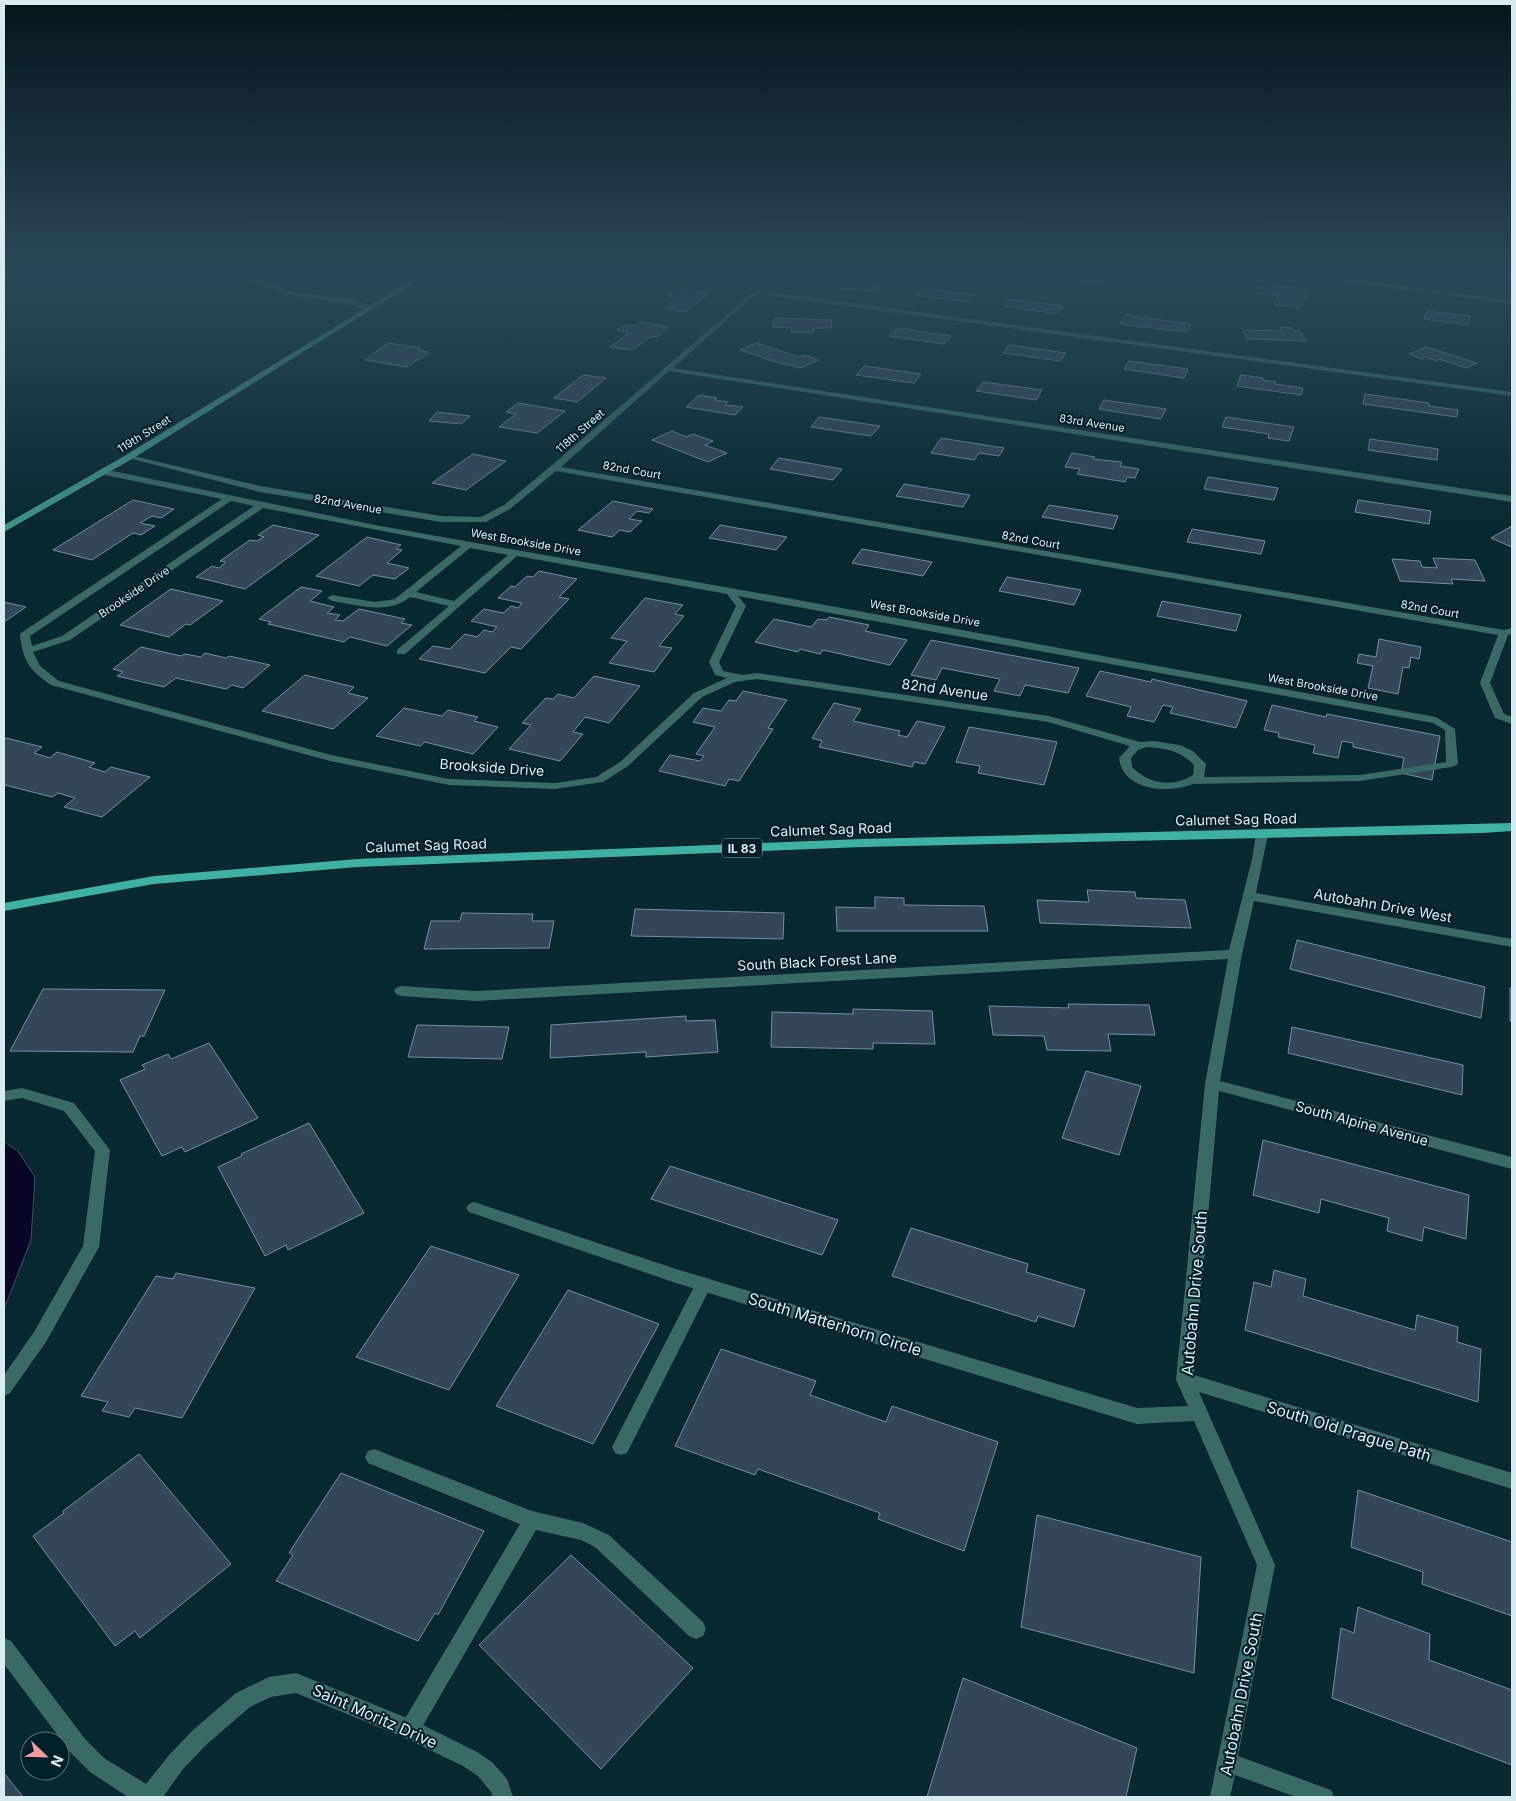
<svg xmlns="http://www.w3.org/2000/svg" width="1516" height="1801" font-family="Inter,sans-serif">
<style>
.water{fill:#080624;stroke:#474b61}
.building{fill:#344759;stroke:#788ca1}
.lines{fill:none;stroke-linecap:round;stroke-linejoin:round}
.lane{fill:#396a63;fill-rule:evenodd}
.street{fill:#396a63;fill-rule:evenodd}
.secondary{fill:#3e9286;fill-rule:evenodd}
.primary{fill:#3fb1a2;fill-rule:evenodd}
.labels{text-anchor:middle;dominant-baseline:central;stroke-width:4;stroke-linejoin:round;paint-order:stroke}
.far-street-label{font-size:11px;fill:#daebf0;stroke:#001f26}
.shield{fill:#001f26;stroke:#99aeb3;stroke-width:1}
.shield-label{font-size:12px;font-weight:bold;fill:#daebf0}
.street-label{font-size:14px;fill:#daebf0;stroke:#001f26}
.near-street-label{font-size:16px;fill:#daebf0;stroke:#001f26}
</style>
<rect width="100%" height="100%" fill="#09282f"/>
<!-- water -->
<path class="water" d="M4 1142 18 1151 35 1177 31 1240 4 1309Z"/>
<!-- building -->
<path class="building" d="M706 276H735L730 280Z
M1054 276H1105L1100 283 1053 277Z
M833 279 883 285 876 292 825 286Z
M1273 285 1308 290 1300 308 1274 305 1278 296 1256 293 1259 287 1271 289Z
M678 288 710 293 685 312 664 308 679 297 667 296Z
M923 288 975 295 969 302 916 295Z
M1010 299 1063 306 1058 314 1004 306Z
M1427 311 1470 316 1468 325 1424 319Z
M1126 314 1147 318 1191 324 1187 332 1120 324Z
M775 318 832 320 831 328H814L813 333 791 332 792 328 773 327Z
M640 322 669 327 656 337 651 336 632 350 610 347 629 333 617 330 625 325 635 326Z
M1280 327 1292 328 1294 331H1300L1306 341 1247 339 1243 330 1282 331Z
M897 328 951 336 944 344 889 336Z
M388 343 421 348 418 350 429 352 407 367 365 360Z
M756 343 799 357 804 355 819 360 800 368 787 364 785 365 740 350Z
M1009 345 1066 353 1060 361 1003 353Z
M1426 347 1477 363 1466 368 1439 359 1437 361 1425 357 1422 359 1409 354Z
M1129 361 1188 369 1184 378 1124 369Z
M864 366 921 374 914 383 856 375Z
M583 375 606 378 577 402 554 398Z
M1241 375 1263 378 1262 380 1276 382 1275 384 1303 388 1301 395 1237 386Z
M983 382 1042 390 1036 400 976 391Z
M1365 394 1429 403V406L1458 410 1457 417 1363 404Z
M699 395 717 398 715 400 728 402 725 405 743 407 735 415 686 407Z
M1104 400 1166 409 1161 419 1099 409Z
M518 403 565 411 537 433 499 427 516 414 506 412Z
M437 412 470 416 461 424 429 421Z
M819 417 880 426 871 436 811 427Z
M1226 417 1294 427 1289 441 1268 438 1269 434 1222 427Z
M672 431 686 437 693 434 713 441 705 445 727 453 708 462 652 440Z
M941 438 1004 448 999 456 979 453 974 460 931 453Z
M1370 439 1438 449 1437 460 1368 450Z
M1072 453 1095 457 1093 459 1122 462 1120 466 1139 469 1135 478 1127 477 1125 482 1077 474 1080 469 1065 467Z
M473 454 506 461 466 490 432 483Z
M779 458 842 469 833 480 770 469Z
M1208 477 1278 488 1274 500 1204 489Z
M904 484 970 495 963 507 896 496Z
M133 500 174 509 161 518 152 516 140 523 155 526 141 535 133 533 92 560 53 550Z
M1358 500 1431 511 1429 524 1355 512Z
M613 501 653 509 649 513 637 511 629 519 642 521 630 532 620 530 612 537 578 530Z
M1049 505 1118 516 1113 529 1042 517Z
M273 525 319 535 245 589 196 577 212 566 219 568 226 562 220 561 250 540 257 541 264 537 258 535Z
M720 525 787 537 776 550 709 538Z
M1512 526V547L1491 538Z
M1192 529 1265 541 1261 554 1187 542Z
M367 537 401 545 396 549 402 550 387 563 409 568 395 579 373 575 359 586 316 576Z
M862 549 932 562 923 576 852 563Z
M1433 558 1475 560 1485 581 1451 579 1453 584 1400 581 1392 559 1420 561 1422 567 1437 568Z
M539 571 577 579 559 597 569 599 521 649 511 647 485 673 419 659 433 646 450 649 465 634 477 637 484 630 492 632 497 627 471 621 484 609 503 613 511 606 518 608 522 603 498 598 511 586 515 587 527 576 533 577Z
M1007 577 1081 590 1074 605 999 591Z
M301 587 322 591 310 601 334 607 327 613 340 615 335 620 343 621 359 609 405 619 401 623 412 625 387 646 350 637 344 642 268 624 271 622 259 619Z
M171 589 223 601 190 625 186 624 169 637 120 625Z
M645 598 683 605 675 614 684 616 659 646 672 648 654 672 609 663 627 641 611 638Z
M1162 601 1241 615 1236 631 1157 616Z
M4 602 26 607 4 622Z
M829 617 869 625 865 631 907 640 890 665 823 650 820 654 800 649 798 652 755 642 774 619 811 627 818 619 826 620Z
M1379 639 1421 647 1419 659 1411 657 1409 668 1403 667 1398 694 1368 688 1373 666 1357 663 1359 654 1376 657Z
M931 640 1079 668 1068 693 1025 685 1020 696 994 691 1000 679 942 668 936 680 911 675Z
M141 647 181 656 185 654 201 657 205 653 226 658 229 656 270 665 243 688 232 685 226 689 176 678 164 687 117 676 123 672 113 669Z
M1100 671 1151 682 1152 679 1247 701 1236 728 1170 713 1173 707 1163 705 1154 722 1127 716 1131 707 1086 696Z
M305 675 354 687 348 693 368 698 333 729 262 711Z
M594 676 640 686 609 723 585 717 573 732 583 734 560 761 509 749 531 725 522 723 546 698 553 699 558 694 574 698Z
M743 691 787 700 768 728 773 729 739 781 729 779 725 786 659 771 670 755 700 761 704 756 696 754 715 727 693 722 703 708 721 711 729 700 736 701Z
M834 703 861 709 853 721 900 731 898 735 907 737 917 721 945 727 925 764 914 762 912 767 819 747 822 741 812 738Z
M1272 705 1326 717 1327 714 1440 736 1432 780 1401 773 1404 758 1353 747V743L1342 741 1338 758 1313 753 1315 745 1278 737 1279 733 1264 730Z
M404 708 442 716 448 710 478 717 474 721 498 727 473 754 425 742 420 746 376 736Z
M969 727 1057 742 1044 785 978 773 980 766 956 762Z
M6 738 42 747 34 753 50 758 57 752 95 763 89 767 105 772 111 767 150 777 102 817 64 807 75 798 58 793 52 797 5 785 4 786V739Z
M1087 890 1135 892 1136 898 1185 900 1191 928 1040 923 1037 900 1089 902Z
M875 897 904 898V905L984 906 988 931H837L836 907 875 908Z
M635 909 784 913 783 939 631 936Z
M462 913 533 914 532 921H554L549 948 424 949 431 921H460Z
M1297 940 1485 987 1481 1018 1290 969Z
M1510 988H1512V1021H1510Z
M43 989 165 990 144 1036H140L133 1052 10 1051Z
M1068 1004 1149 1005 1155 1035 1108 1034 1111 1051 1047 1050 1044 1036 993 1035 989 1006 1069 1008Z
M853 1009 932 1011 935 1044 873 1043V1049L771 1047 772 1012 853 1014Z
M686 1016V1021L715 1020 718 1052 646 1057V1052L550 1058 551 1025Z
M417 1025 509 1027 502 1059 408 1057Z
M1292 1027 1463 1065 1462 1095 1288 1053Z
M209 1043 258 1118 185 1152 182 1147 162 1156 120 1080 145 1069 142 1065 168 1054 171 1059Z
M1086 1071 1141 1086 1119 1155 1062 1138Z
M309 1123 364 1213 288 1250 286 1245 265 1256 218 1167 242 1156 241 1154Z
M1263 1140 1469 1195 1466 1239 1424 1227 1422 1241 1387 1231 1389 1218 1321 1199 1319 1213 1253 1195Z
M670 1166 838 1220 822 1255 651 1199Z
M911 1228 1028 1264 1026 1272 1085 1290 1074 1327 1038 1316 1036 1322 892 1276Z
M431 1246 519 1275 449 1390 356 1357Z
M1274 1270 1306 1279 1303 1296 1415 1330 1417 1315 1458 1327 1457 1342 1481 1349 1478 1402 1245 1330 1254 1282 1271 1287Z
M176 1273 255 1288 182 1418 135 1408 129 1417 102 1411 108 1402 81 1396 156 1276 173 1279Z
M568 1290 659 1324 593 1444 496 1406Z
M721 1349 816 1381 810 1395 886 1422 892 1406 998 1442 964 1551 878 1519 880 1513 758 1469 755 1475 675 1446Z
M139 1454 231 1564 140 1638 135 1631 115 1646 33 1536 64 1513 63 1511Z
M341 1473 484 1531 438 1615 435 1613 418 1641 276 1581 293 1555 289 1553Z
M1358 1490 1512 1542V1616L1422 1584 1423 1572 1351 1547Z
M1037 1515 1201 1557 1194 1673 1021 1627Z
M571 1555 693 1668 601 1769 479 1645Z
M1358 1607 1430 1634 1429 1660 1512 1690V1765L1332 1698 1341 1628 1354 1633Z
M963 1678 1137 1748 1126 1797H927Z
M4 1773 23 1797H4Z"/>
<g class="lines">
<!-- lane -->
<path class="lane" d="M704 1277 710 1279 712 1284 627 1453 621 1455 615 1453 612 1447 615 1441 698 1279Z
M374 1449 532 1511 583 1523 609 1535 703 1622 706 1629 703 1636 696 1639 689 1636 595 1547 581 1540 536 1530 417 1736 410 1739 403 1736 400 1729 403 1722 520 1524 368 1463 365 1457 368 1451Z"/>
<!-- street -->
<path class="street" d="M237 276C253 274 272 286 288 291 312 297 351 294 371 308L368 310 352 305 286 294Z
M1314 276H1329L1512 300V304L1317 278Z
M755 290 1512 392V396L756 294 673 368 1512 496V502L669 371 561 467 1504 630 1512 628V634L1508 635 1490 683 1504 714 1512 717V724L1495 718 1480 683 1498 635 556 471 510 509 486 522H441L260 492 125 457 129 455 260 486 441 516 481 517 504 505 551 466Z
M103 469 375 525 787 598 1436 717 1455 729 1458 764 1452 767 1360 781 1193 784C1168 794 1123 791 1119 758L1130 746 1048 722 757 679 735 682 702 697 628 766 603 782 555 789 449 785 330 761 51 685C29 670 23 661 20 635L21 633 222 499 100 474 99 472ZM231 501 254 506 62 636 32 646 30 636ZM263 508 461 546 395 599 375 602 332 595 327 598 332 601C358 605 388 615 410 597L449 606 397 650V654H405L517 556 727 594 736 606 709 662 715 675 727 678 694 693 620 762 596 777 555 783 449 779 331 755 59 681 40 666 33 652 70 640ZM470 548 508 555 454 601 416 592ZM738 596 1433 723 1445 730 1446 762 1360 775 1204 777 1206 764 1193 751 1180 745 1154 741 1140 742 1049 716 757 673 743 675 723 671 719 662 746 606ZM1147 747C1165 748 1181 751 1194 765L1193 775C1172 788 1149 784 1132 767L1131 758 1138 750Z
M1262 830 1268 834 1256 893 1512 939V947L1254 901 1242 954 1220 1081 1512 1157V1169L1219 1091 1194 1375 1512 1473V1489L1199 1392 1275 1565 1238 1756 1331 1790 1334 1797H1296L1235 1775 1230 1797H1210L1257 1565 1194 1421 1137 1424 676 1283 469 1212 466 1208 469 1204 474 1202 676 1269 1137 1408 1188 1406 1176 1380 1205 1084 1228 959 476 1001 401 996 396 994 394 991 396 988 401 986 476 991 1229 950 1252 859 1256 834Z
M22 1088 74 1103 110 1150 99 1247 46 1342 10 1393 4 1396V1375L34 1332 83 1246 95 1151 64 1111 22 1098 4 1101V1091Z
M4 1638 11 1641 85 1739 104 1758 146 1784 169 1755 193 1730 236 1693 269 1677 296 1673 417 1722 477 1752 492 1762 507 1779 513 1797H493L491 1792 478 1776 463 1766 403 1737 296 1693 271 1697 250 1707 207 1744 183 1769 163 1797H128L90 1772 71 1753 4 1664Z"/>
<!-- secondary -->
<path class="secondary" d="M418 276H425L132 459 4 532V525L126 455Z"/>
<!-- primary -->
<path class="primary" d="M1512 823V831L1483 833 862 847 357 867 154 884 4 911V903L154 876 357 859 862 839Z"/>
</g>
<!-- sky -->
<linearGradient id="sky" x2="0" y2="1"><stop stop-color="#05161a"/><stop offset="0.52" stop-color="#2c4858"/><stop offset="1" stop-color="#2c4858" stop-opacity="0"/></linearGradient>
<rect width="1516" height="528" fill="url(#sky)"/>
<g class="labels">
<!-- far-street labels -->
<g class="far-street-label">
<text transform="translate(1092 423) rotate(9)">83rd Avenue</text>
<text transform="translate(580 431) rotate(-41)">118th Street</text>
<text transform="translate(144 434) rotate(-32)">119th Street</text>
<text transform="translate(632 470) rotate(10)">82nd Court</text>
<text transform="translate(348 504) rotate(10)">82nd Avenue</text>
<text transform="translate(1031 540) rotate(10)">82nd Court</text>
<text transform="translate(526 542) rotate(10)">West Brookside Drive</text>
<text transform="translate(134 592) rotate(-34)">Brookside Drive</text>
<text transform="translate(1430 609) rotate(10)">82nd Court</text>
<text transform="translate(925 613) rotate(10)">West Brookside Drive</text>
<text transform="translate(1323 687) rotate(10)">West Brookside Drive</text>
</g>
<!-- shield labels -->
<rect class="shield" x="722" y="838.5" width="40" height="19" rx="4"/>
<g class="shield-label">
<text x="742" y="848">IL 83</text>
</g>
<!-- street labels -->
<g class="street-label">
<text transform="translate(945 689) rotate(8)">82nd Avenue</text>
<text transform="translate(492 767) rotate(4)">Brookside Drive</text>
<text transform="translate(1236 819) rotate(-1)">Calumet Sag Road</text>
<text transform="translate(831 829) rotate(-2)">Calumet Sag Road</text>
<text transform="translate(426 845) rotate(-2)">Calumet Sag Road</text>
<text transform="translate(1383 905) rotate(10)">Autobahn Drive West</text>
<text transform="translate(817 961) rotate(-3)">South Black Forest Lane</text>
<text transform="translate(1362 1123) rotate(15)">South Alpine Avenue</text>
</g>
<!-- near-street labels -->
<g class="near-street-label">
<text transform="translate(1194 1293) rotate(-85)">Autobahn Drive South</text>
<text transform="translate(835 1324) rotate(17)">South Matterhorn Circle</text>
<text transform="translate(1349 1431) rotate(17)">South Old Prague Path</text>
<text transform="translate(1241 1694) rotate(-79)">Autobahn Drive South</text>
<text transform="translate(375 1716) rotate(24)">Saint Moritz Drive</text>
</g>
</g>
<!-- border -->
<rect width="1516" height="1801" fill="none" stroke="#daebf0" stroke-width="10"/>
<!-- north arrow -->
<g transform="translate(45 1756) rotate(113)"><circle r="24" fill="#001f26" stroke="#577177"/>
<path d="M0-4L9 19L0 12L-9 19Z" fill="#f59b9d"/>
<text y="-8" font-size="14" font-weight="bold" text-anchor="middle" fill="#daebf0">N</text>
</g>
</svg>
